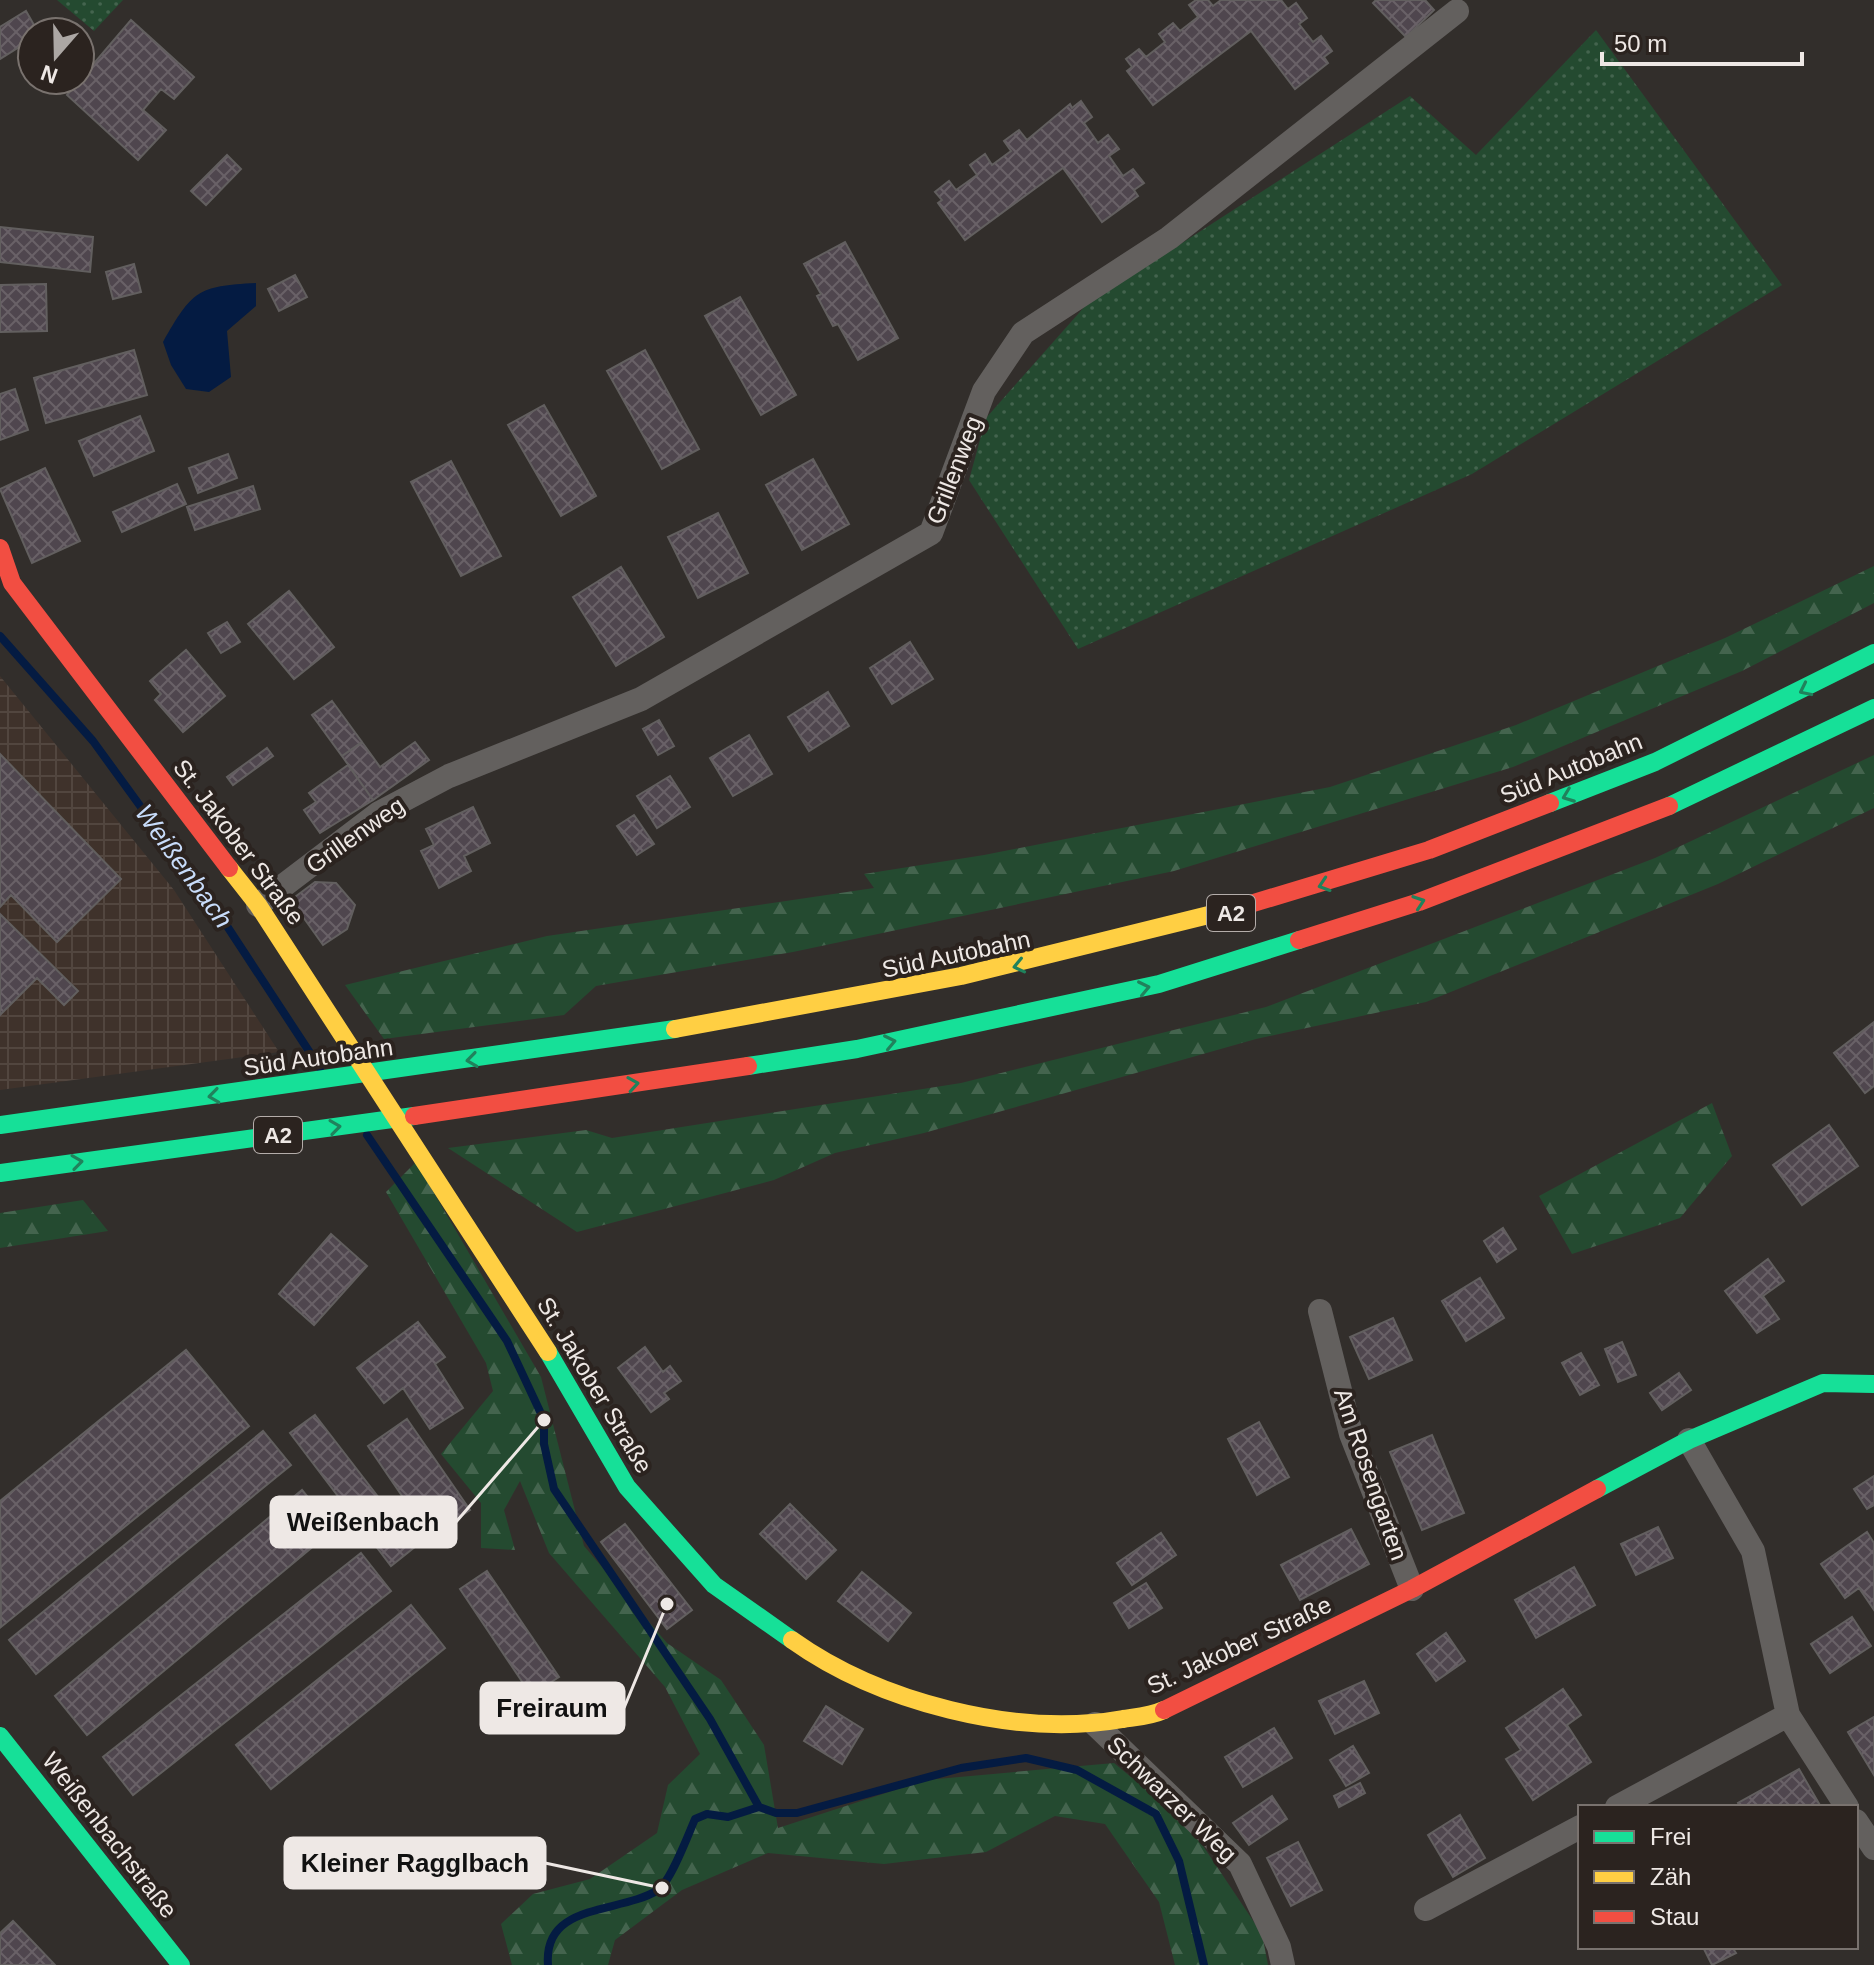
<svg xmlns="http://www.w3.org/2000/svg" width="1874" height="1965" font-family="Helvetica,sans-serif">
<style>
.industrial{fill:url(#industrial-grid)}
.grass{fill:url(#grass-dots)}
.forest{fill:url(#forest-firs)}
.water{fill:#041b42}
.lines{fill:none;stroke-linecap:round;stroke-linejoin:round}
.stream{stroke:#041b42;stroke-width:8}
.building{fill:url(#building-cross-hatch);stroke:#625f5f;stroke-width:2}
.street{stroke:#63605e;stroke-width:24}
.fast{stroke:#16e098;stroke-width:18}
.slow{stroke:#ffcf43;stroke-width:18}
.jam{stroke:#f24e42;stroke-width:18}
.oneway{stroke:#20825c}
.labels{text-anchor:middle;dominant-baseline:central;stroke-width:8;stroke-linejoin:round;paint-order:stroke}
.shield{fill:#2b231f;stroke:#b4adaa;stroke-width:2}
.shield-label{font-size:22px;font-weight:bold;fill:#eee8e5}
.street-label{font-size:24px;fill:#eee8e5;stroke:#2b231f}
.water-label{font-size:26px;font-style:italic;fill:#c8dcfa;stroke:#2b231f}
.leader{fill:none;stroke:#eee8e5;stroke-width:3}
.callout-dot{fill:#eee8e5;stroke:#2b231f;stroke-width:3}
.callout{fill:#eee8e5;stroke:#eee8e5;stroke-width:3}
.callout-label{font-size:26px;text-anchor:middle;font-weight:bold;fill:#111}
</style>
<defs>
<pattern id="industrial-grid" width="8" height="8" patternUnits="userSpaceOnUse" patternTransform="scale(2)"><rect width="8" height="8" fill="#3f322b"/><path d="M0 4h8M4 0v8" fill="none" stroke="#52463f"/></pattern>
<pattern id="grass-dots" width="8" height="8" patternUnits="userSpaceOnUse" patternTransform="scale(2)"><rect width="8" height="8" fill="#244a30"/><path d="M2 2h.1M6 6h.1" fill="none" stroke="#44644e" stroke-width="1.8" stroke-linecap="round"/></pattern>
<pattern id="forest-firs" width="22" height="20" patternUnits="userSpaceOnUse" patternTransform="scale(2)"><rect width="22" height="20" fill="#244a30"/><path d="M5 1l3.5 6h-7zM16 11l3.5 6h-7z" fill="#44644e"/></pattern>
<pattern id="building-cross-hatch" width="8" height="8" patternUnits="userSpaceOnUse" patternTransform="scale(2)"><rect width="8" height="8" fill="#4f464e"/><path d="M0 0l8 8M0 8l8-8" fill="none" stroke="#696167"/></pattern>
</defs>
<rect width="100%" height="100%" fill="#322e2b"/>
<!-- industrial -->
<path class="industrial" d="M0 676 174 890 279 1052 0 1090Z"/>
<!-- grass -->
<path class="grass" d="M57 0H123L94 31Z
M1596 30 1782 285 1472 474 1078 649 969 480 986 418 1086 305 1410 96 1476 155Z"/>
<!-- forest -->
<path class="forest" d="M1874 566V603L1742 671 1513 767 1174 871 793 952 596 986 564 1015 384 1039 345 985 547 936 874 888 864 874 984 855 1330 787 1516 725 1725 638Z
M1874 755V808L1718 884 1426 1002 1256 1039 924 1133 835 1153 774 1180 577 1232 448 1148 586 1130 612 1138 961 1083 1266 1007 1655 858Z
M1712 1103 1732 1156 1680 1218 1572 1254 1539 1196Z
M416 1162 541 1377 584 1546 667 1643 721 1680 764 1745 778 1828 926 1780 1114 1763 1189 1825 1262 1934 1268 1965H1175L1159 1902 1105 1824 1055 1816 986 1852 884 1864 768 1853 682 1890 615 1940 608 1965H512L501 1924 533 1894 590 1879 657 1833 668 1785 700 1754 665 1687 549 1553 520 1481 504 1510 515 1550 481 1548V1503L441 1454 493 1391 486 1363 386 1192Z
M83 1200 108 1231 0 1248V1213Z"/>
<!-- water -->
<path class="water" d="M256 283V306L227 331 231 377 209 392 186 389 171 365 163 342C192 291 197 286 256 283Z"/>
<g class="lines">
<!-- stream -->
<path class="stream" d="M0 636 93 741 223 920 320 1068
M367 1135 507 1341 544 1420V1444L554 1489 710 1719 759 1807 776 1813H797L961 1768 1026 1758 1077 1770 1156 1814 1179 1861 1204 1965
M548 1965C543 1902 620 1914 658 1890 671 1881 688 1835 695 1819L707 1814 728 1817 759 1807"/>
</g>
<!-- building -->
<path class="building" d="M1196 0H1208L1213 6 1221 0H1281L1288 9 1296 3 1307 18 1299 24 1313 42 1321 36 1332 51 1324 57 1328 63 1295 89 1251 31 1153 105 1127 71 1132 67 1126 59 1139 49 1146 57 1165 42 1159 34 1173 23 1180 31 1198 17 1189 5Z
M1376 0H1425L1434 10 1406 37 1373 3Z
M26 11 38 32H32V39L0 59V27Z
M131 20 194 77 174 99 161 89 143 110 166 130 138 160 67 95Z
M1081 101 1092 117 1084 123 1098 143 1108 135 1119 149 1109 156 1123 176 1133 169 1144 183 1134 190 1138 196 1102 222 1063 168 965 240 938 203 942 200 935 192 949 181 956 190 977 175 970 165 985 154 992 165 1011 151 1004 141 1019 130 1027 140 1070 104 1072 108Z
M227 155 241 169 206 205 191 191Z
M0 227 93 237 90 272 0 262Z
M845 242 898 338 858 360 838 324 833 326 817 296 821 294 804 264Z
M134 264 141 292 113 299 106 272Z
M295 275 307 297 279 311 268 289Z
M46 284 47 331 0 332V285Z
M740 297 796 395 761 415 705 316Z
M134 350 147 395 46 423 34 378Z
M645 350 699 449 662 469 607 371Z
M15 389 28 430 0 440V394Z
M544 405 596 496 561 516 508 425Z
M140 416 154 451 94 476 79 441Z
M228 454 237 478 198 493 189 468Z
M813 459 849 524 802 550 766 485Z
M451 461 501 556 461 576 411 482Z
M45 468 80 541 32 563 0 489Z
M177 484 186 504 122 532 113 512Z
M253 486 260 509 195 530 187 507Z
M718 513 748 573 698 598 668 537Z
M621 567 664 637 616 666 573 597Z
M289 591 334 647 294 679 248 624Z
M227 622 240 642 221 653 208 633Z
M910 642 933 679 892 704 870 668Z
M186 650 225 696 183 732 155 700 161 694 150 681Z
M828 692 849 726 809 751 788 717Z
M332 701 362 742 342 756 312 715Z
M659 720 674 746 658 755 643 729Z
M749 735 772 774 733 796 710 758Z
M362 742 380 767 415 742 429 760 373 800 342 756Z
M267 748 273 756 233 785 227 777Z
M0 754 121 879 57 942 11 895 0 907Z
M348 765 373 800 320 833 304 810 316 802 309 793Z
M670 776 690 807 657 828 637 796Z
M473 807 490 843 464 856 471 871 439 888 421 851 434 845 426 829Z
M634 815 654 844 637 855 617 826Z
M315 882 336 883 355 905 347 929 323 945 291 900Z
M0 914 78 991 64 1005 37 978 0 1015Z
M1874 1022V1086L1865 1093 1834 1053Z
M1829 1125 1858 1166 1802 1205 1773 1165Z
M1503 1228 1516 1249 1497 1262 1484 1241Z
M331 1234 367 1266 314 1325 279 1294Z
M1768 1259 1784 1281 1763 1296 1779 1319 1757 1333 1725 1291Z
M1480 1278 1504 1318 1466 1341 1442 1301Z
M1393 1318 1412 1360 1369 1379 1350 1337Z
M418 1322 445 1357 435 1364 463 1408 430 1429 403 1388 384 1403 357 1368Z
M1622 1342 1636 1375 1618 1382 1605 1349Z
M645 1347 663 1372 670 1366 681 1381 664 1393 669 1399 651 1412 618 1368Z
M186 1350 249 1426 1 1627 0 1501Z
M1581 1353 1599 1385 1580 1395 1562 1363Z
M1679 1373 1691 1390 1662 1410 1650 1393Z
M315 1415 416 1546 391 1566 290 1433Z
M407 1419 470 1510 430 1537 368 1446Z
M1259 1422 1289 1477 1257 1495 1228 1439Z
M263 1431 291 1465 36 1674 9 1640Z
M1432 1435 1464 1513 1422 1530 1390 1452Z
M1874 1476V1505L1867 1509 1854 1489Z
M302 1490 334 1529 87 1735 55 1696Z
M790 1504 836 1550 806 1579 760 1534Z
M625 1524 692 1610 667 1629 601 1542Z
M1658 1527 1673 1558 1636 1575 1621 1544Z
M1351 1529 1369 1564 1300 1600 1281 1565Z
M1867 1532 1874 1543V1610L1859 1588 1845 1598 1821 1564Z
M1161 1533 1176 1555 1132 1585 1117 1563Z
M361 1553 391 1591 133 1795 103 1757Z
M1574 1567 1595 1605 1536 1638 1515 1600Z
M487 1571 559 1677 531 1695 460 1589Z
M862 1572 911 1613 888 1641 838 1601Z
M1146 1583 1162 1608 1129 1628 1114 1603Z
M411 1605 445 1648 271 1789 236 1745Z
M1852 1617 1871 1646 1830 1673 1811 1644Z
M1446 1633 1465 1661 1436 1681 1417 1654Z
M1364 1681 1379 1713 1335 1734 1319 1701Z
M1563 1689 1581 1715 1567 1725 1591 1762 1533 1800 1506 1759 1521 1750 1506 1728Z
M826 1706 863 1729 842 1764 804 1741Z
M1874 1717V1775L1848 1732Z
M1274 1728 1292 1758 1243 1787 1225 1757Z
M1353 1746 1369 1773 1346 1786 1330 1760Z
M1799 1769 1821 1807H1740L1738 1803Z
M1360 1783 1365 1793 1339 1807 1334 1796Z
M1272 1796 1287 1819 1249 1845 1233 1823Z
M1460 1815 1485 1858 1453 1877 1428 1835Z
M1298 1842 1322 1890 1291 1906 1267 1858Z
M13 1921 55 1965H0V1933Z
M1703 1947H1732L1736 1953 1712 1965Z"/>
<g class="lines">
<!-- street -->
<path class="street" d="M258 905 379 813 449 776 641 699 931 533 984 391 1023 333 1169 238 1457 11
M1320 1311 1351 1434 1412 1589
M1689 1440 1753 1551 1788 1715 1847 1807
M1095 1724 1240 1864 1279 1947 1283 1965
M1617 1807 1788 1715
M1856 1821 1874 1848
M1426 1909 1580 1827"/>
<!-- fast -->
<path class="fast" d="M1550 803 1655 762 1874 653
M1669 806 1874 708
M748 1066 857 1049 1159 984 1299 940
M0 1125 675 1029
M0 1173 414 1116
M548 1352 627 1487 714 1585 792 1640
M1597 1489 1689 1440 1823 1383 1874 1384
M0 1736 181 1965"/>
<!-- slow -->
<path class="slow" d="M229 868 258 905 548 1352
M675 1029 961 976 1237 908
M792 1640C879 1702 1016 1738 1123 1719 1136 1717 1151 1716 1164 1710"/>
<!-- jam -->
<path class="jam" d="M0 548 12 583 229 868
M1237 908 1429 850 1550 803
M1299 940 1419 902 1669 806
M414 1116 748 1066
M1164 1710 1412 1589 1597 1489"/>
</g>
<!-- one-way arrows -->
<defs><path id="oneway-chevron" d="M-2-3.5L2.5 0L-2 3.5" fill="none" stroke-width="1.6" stroke-linecap="round" stroke-linejoin="round" transform="scale(2)"/></defs>
<g class="oneway">
<use href="#oneway-chevron" transform="translate(1805 690) rotate(154)"/>
<use href="#oneway-chevron" transform="translate(1568 796) rotate(159)"/>
<use href="#oneway-chevron" transform="translate(1324 885) rotate(162)"/>
<use href="#oneway-chevron" transform="translate(1419 902) rotate(-19)"/>
<use href="#oneway-chevron" transform="translate(1019 966) rotate(167)"/>
<use href="#oneway-chevron" transform="translate(1144 988) rotate(-12)"/>
<use href="#oneway-chevron" transform="translate(890 1042) rotate(-12)"/>
<use href="#oneway-chevron" transform="translate(472 1060) rotate(172)"/>
<use href="#oneway-chevron" transform="translate(633 1084) rotate(-9)"/>
<use href="#oneway-chevron" transform="translate(214 1096) rotate(172)"/>
<use href="#oneway-chevron" transform="translate(335 1127) rotate(-8)"/>
<use href="#oneway-chevron" transform="translate(77 1162) rotate(-8)"/>
</g>
<g class="labels">
<!-- shield labels -->
<g class="shield">
<rect x="1207" y="895" width="48" height="36" rx="6"/>
<rect x="254" y="1117" width="48" height="36" rx="6"/>
</g>
<g class="shield-label">
<text x="1231" y="913">A2</text>
<text x="278" y="1135">A2</text>
</g>
<!-- street labels -->
<g class="street-label">
<text transform="translate(954 470) rotate(-69)">Grillenweg</text>
<text transform="translate(1571 768) rotate(-22)">Süd Autobahn</text>
<text transform="translate(355 835) rotate(-35)">Grillenweg</text>
<text transform="translate(239 842) rotate(53)">St. Jakober Straße</text>
<text transform="translate(956 954) rotate(-12)">Süd Autobahn</text>
<text transform="translate(318 1057) rotate(-8)">Süd Autobahn</text>
<text transform="translate(595 1385) rotate(59)">St. Jakober Straße</text>
<text transform="translate(1371 1474) rotate(71)">Am Rosengarten</text>
<text transform="translate(1239 1645) rotate(-25)">St. Jakober Straße</text>
<text transform="translate(1172 1799) rotate(44)">Schwarzer Weg</text>
<text transform="translate(110 1835) rotate(52)">Weißenbachstraße</text>
</g>
<!-- water labels -->
<g class="water-label">
<text transform="translate(184 866) rotate(54)">Weißenbach</text>
</g>
</g>
<!-- callouts -->
<path class="leader" d="M544 1420L456 1522M667 1604L624 1708M662 1888L545 1863"/>
<g class="callout-dot">
<circle cx="544" cy="1420" r="8"/>
<circle cx="667" cy="1604" r="8"/>
<circle cx="662" cy="1888" r="8"/>
</g>
<g class="callout">
<rect x="271" y="1497" width="185" height="50" rx="8"/>
<rect x="481" y="1683" width="143" height="50" rx="8"/>
<rect x="285" y="1838" width="260" height="50" rx="8"/>
</g>
<g class="callout-label">
<text x="363" y="1531">Weißenbach</text>
<text x="552" y="1717">Freiraum</text>
<text x="415" y="1872">Kleiner Ragglbach</text>
</g>
<!-- legend -->
<rect x="1578" y="1805" width="280" height="144" fill="#2b231f" stroke="#79726e" stroke-width="2"/>
<rect x="1594" y="1831" width="40" height="12" fill="#16e098" stroke="#79726e" stroke-width="2"/>
<text x="1650" y="1845" font-size="24" fill="#eee8e5">Frei</text>
<rect x="1594" y="1871" width="40" height="12" fill="#ffcf43" stroke="#79726e" stroke-width="2"/>
<text x="1650" y="1885" font-size="24" fill="#eee8e5">Zäh</text>
<rect x="1594" y="1911" width="40" height="12" fill="#f24e42" stroke="#79726e" stroke-width="2"/>
<text x="1650" y="1925" font-size="24" fill="#eee8e5">Stau</text>
<!-- north arrow -->
<g transform="translate(56 56) rotate(200)"><circle r="38" fill="#2b231f" stroke="#79726e" stroke-width="2"/>
<path d="M0-6L14 30L0 20L-14 30Z" fill="#aca7a4"/>
<text y="-12" font-size="22" font-weight="bold" text-anchor="middle" fill="#eee8e5">N</text>
</g>
<!-- scale -->
<path d="M1602 52v12h200v-12" fill="none" stroke="#eee8e5" stroke-width="4"/>
<text x="1614" y="52" font-size="24" fill="#eee8e5" stroke="#2b231f" stroke-width="6" paint-order="stroke">50 m</text>
</svg>
